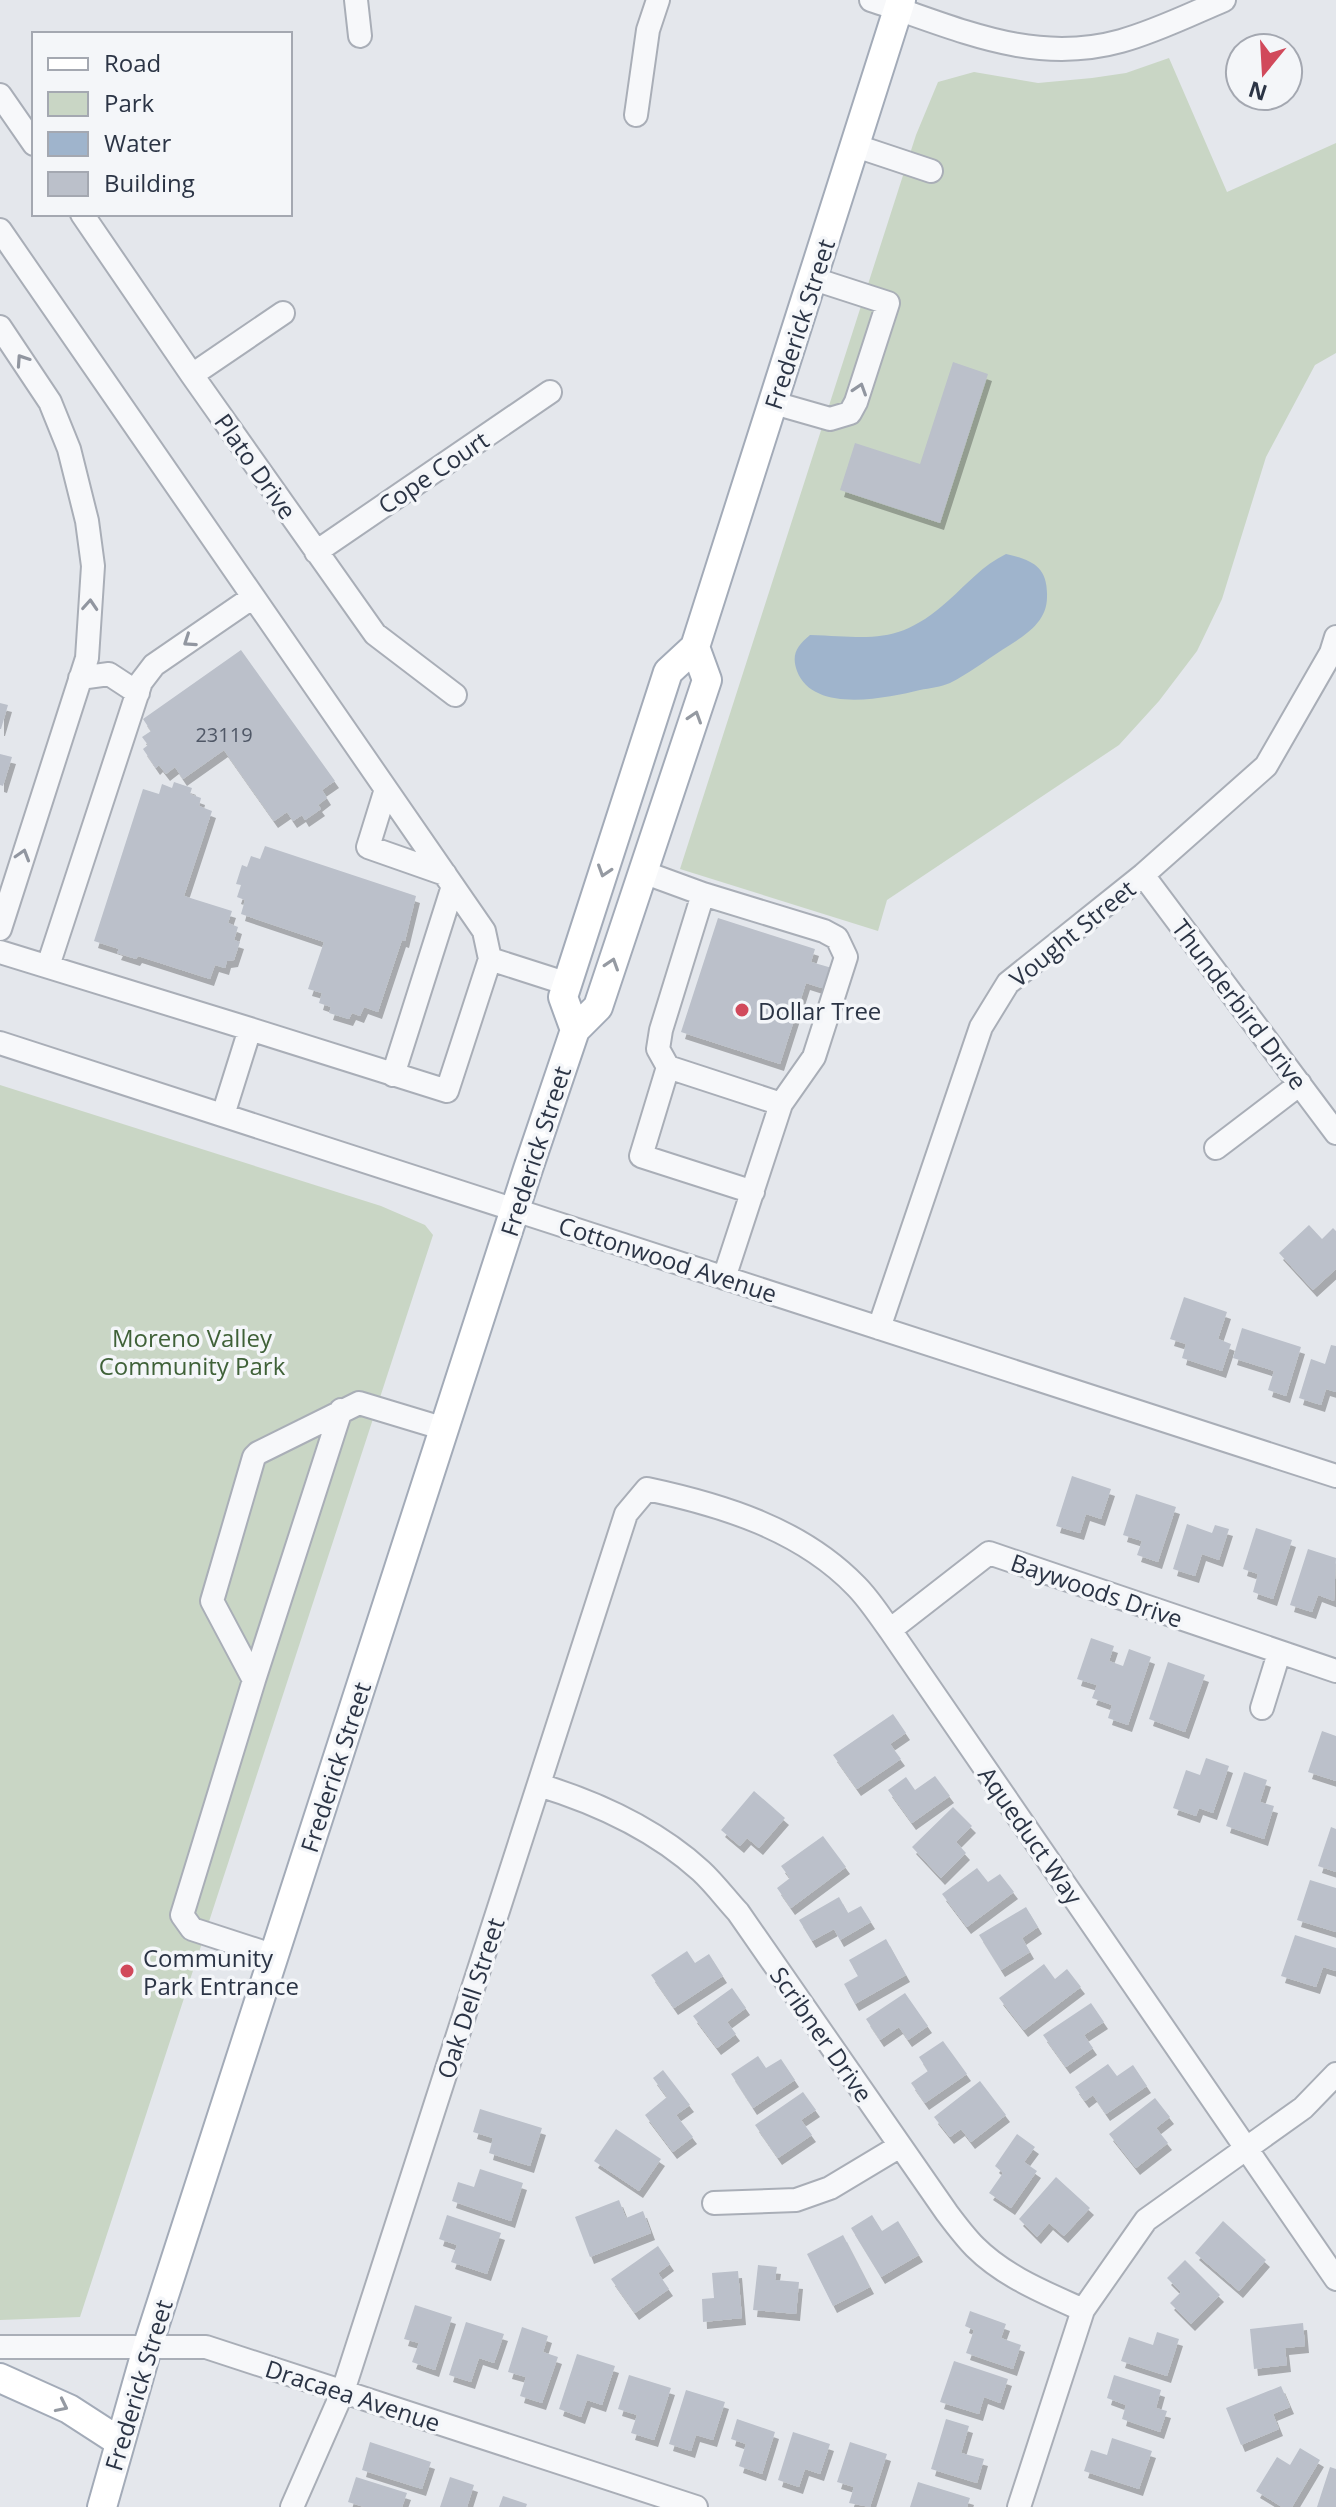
<svg xmlns="http://www.w3.org/2000/svg" width="1336" height="2507" font-family="'Open Sans',sans-serif">
<style>
.green{fill:#c9d6c5}
.water{fill:#9fb4cc}
.building{fill:#bbc0ca;filter:url(#shadow)}
.lines{fill:none;stroke-linecap:round;stroke-linejoin:round}
.minor-casing{stroke:#a9aeb7;stroke-width:26}
.major-casing{stroke:#a3abb8;stroke-width:32}
.minor{stroke:#f7f8fa;stroke-width:22}
.major{stroke:#fff;stroke-width:28}
.oneway{stroke:#9196a0}
.oneway2{stroke:#959aa2}
.poi-dot{fill:#d1495b;stroke:#f4f6f9;stroke-width:3}
.labels{text-anchor:middle;dominant-baseline:central;stroke-width:7;stroke-linejoin:round;paint-order:stroke}
.number-label{font-size:20px;fill:#4f5766}
.street-label{font-size:24px;fill:#2b3445;stroke:#f4f6f9}
.poi-label{font-size:24px;fill:#2b3445;stroke:#f4f6f9;text-anchor:start}
.park-label{font-size:24px;fill:#3f6138;stroke:#f4f6f9}
</style>
<defs>
<filter id="shadow"><feDropShadow dx="4" dy="7" stdDeviation="0" flood-color="#0004"/></filter>
</defs>
<rect width="100%" height="100%" fill="#e4e7ec"/>
<!-- green -->
<path class="green" d="M1169 58 1227 192 1336 143V353L1315 365 1266 457 1222 599 1197 651 1159 701 1119 745 887 900 878 931 680 869 916 135 938 82 974 72 1038 83 1092 78 1126 73Z
M0 1085 381 1206 425 1225 433 1235 80 2317 0 2320Z"/>
<!-- water -->
<path class="water" d="M1006 554C1033 560 1048 567 1047 597 1047 624 1022 637 1002 650 985 661 968 674 950 683 941 687 930 688 920 690 887 698 813 714 797 671 791 654 797 646 810 635 872 637 898 646 949 600 968 583 982 566 1006 554Z"/>
<!-- building -->
<path class="building" d="M953 362 988 374 940 523 840 490 855 443 920 464Z
M241 650 335 781 322 790 327 798 318 805 321 809 305 820 302 815 293 821 287 812 274 821 224 750 183 779 175 767 166 774 159 765 156 768 143 749 148 745 142 737 151 731 143 719Z
M0 703 8 705 1 729H0Z
M0 754 12 757 3 786 0 785Z
M174 782 192 788 190 794 201 798 199 806 212 811 184 896 232 911 228 923 238 927 234 940 240 942 234 960 227 961 225 968 215 965 210 979 138 956 136 959 117 953 119 949 94 941 143 789 159 794 162 784 172 788Z
M265 846 416 896 405 941 402 940 378 1012 364 1007 360 1016 352 1013 349 1019 329 1013 331 1007 319 1003 322 993 308 989 324 942 241 914 245 900 237 897 241 885 236 884 242 865 247 867 251 856 260 859Z
M718 918 815 949 811 962 832 968 825 989 806 983 780 1064 681 1032Z
M1309 1225 1322 1239 1333 1228 1336 1231V1269L1313 1290 1279 1253Z
M1184 1297 1227 1312 1218 1339 1231 1344 1222 1371 1182 1358 1186 1344 1170 1339Z
M1242 1328 1301 1347 1286 1396 1268 1390 1274 1371 1233 1358Z
M1331 1345 1336 1346V1392L1326 1389 1321 1405 1299 1398 1311 1359 1325 1364Z
M1072 1476 1111 1489 1101 1519 1086 1514 1080 1533 1056 1526Z
M1136 1494 1176 1507 1158 1562 1137 1555 1142 1541 1123 1535Z
M1187 1524 1212 1533 1215 1525 1229 1529 1219 1560 1202 1554 1195 1576 1173 1569Z
M1256 1528 1292 1540 1273 1599 1253 1592 1258 1574 1243 1569Z
M1308 1549 1336 1558 1334 1601 1318 1595 1312 1612 1290 1605Z
M1091 1638 1114 1646 1109 1661 1123 1666 1129 1649 1151 1657 1128 1725 1108 1718 1112 1705 1092 1698 1097 1685 1077 1679Z
M1168 1662 1205 1675 1185 1732 1149 1719Z
M893 1714 906 1733 890 1744 901 1759 857 1789 833 1755Z
M1322 1731 1336 1736V1781L1308 1772Z
M1206 1758 1229 1766 1213 1813 1199 1808 1196 1816 1173 1808 1186 1770 1200 1775Z
M1244 1772 1267 1780 1260 1802 1274 1806 1264 1839 1226 1826Z
M935 1776 950 1796 912 1823 888 1790 906 1777 915 1790Z
M754 1791 785 1818 759 1848 747 1838 740 1846 721 1830Z
M953 1807 972 1826 956 1842 966 1853 941 1878 912 1847Z
M1331 1827 1336 1829V1872L1318 1866Z
M823 1836 846 1867 791 1908 777 1888 790 1878 781 1866Z
M977 1868 988 1882 1000 1874 1014 1892 967 1927 942 1894Z
M1310 1880 1336 1888V1932L1297 1920Z
M839 1897 848 1913 861 1906 871 1922 840 1940 834 1929 812 1941 799 1920Z
M1026 1907 1038 1927 1022 1938 1030 1952 1001 1970 979 1935Z
M1295 1935 1336 1948V1971L1323 1967 1316 1987 1281 1976Z
M886 1939 906 1975 855 2004 844 1984 858 1976 849 1960Z
M687 1951 695 1963 709 1954 723 1976 674 2008 651 1975Z
M1044 1964 1055 1979 1067 1969 1081 1987 1024 2030 999 1998Z
M732 1988 746 2008 727 2022 736 2034 717 2048 693 2016Z
M905 1993 928 2026 908 2040 899 2027 880 2040 866 2019Z
M1091 2003 1104 2022 1084 2035 1093 2048 1066 2067 1043 2035Z
M943 2041 967 2074 925 2103 911 2083 928 2071 919 2057Z
M758 2056 766 2068 781 2059 795 2080 753 2108 731 2074Z
M1108 2064 1117 2076 1133 2065 1147 2086 1106 2114 1093 2095 1085 2101 1075 2087Z
M663 2070 690 2105 676 2115 693 2137 673 2152 645 2115 667 2097 653 2078Z
M980 2081 1006 2115 971 2142 961 2129 950 2137 934 2117Z
M803 2092 816 2110 801 2120 812 2135 778 2158 755 2125Z
M1155 2098 1170 2117 1156 2128 1168 2143 1136 2168 1109 2134Z
M480 2109 542 2128 530 2166 489 2153 493 2138 473 2132Z
M616 2129 661 2159 639 2191 594 2161Z
M1017 2134 1035 2147 1024 2162 1037 2171 1011 2208 989 2193 1003 2173 995 2166Z
M480 2169 523 2183 511 2221 452 2201 458 2182 474 2187Z
M1056 2177 1090 2208 1064 2236 1049 2223 1037 2237 1019 2219Z
M619 2200 626 2218 643 2211 651 2233 590 2257 575 2217Z
M447 2215 501 2233 487 2274 451 2262 457 2245 439 2239Z
M872 2215 882 2231 898 2221 919 2255 881 2277 851 2228Z
M1223 2221 1266 2260 1239 2291 1195 2253Z
M843 2235 870 2287 833 2306 807 2254Z
M658 2246 670 2264 658 2273 669 2289 635 2313 611 2279Z
M1185 2260 1220 2295 1191 2324 1170 2303 1181 2292 1167 2278Z
M758 2265 777 2267 775 2280 799 2282 796 2314 753 2310Z
M738 2271 742 2318 703 2322 702 2299 714 2298 712 2273Z
M415 2305 452 2317 435 2370 412 2362 419 2343 404 2339Z
M970 2311 1006 2324 1001 2338 1021 2345 1013 2369 966 2353 974 2330 965 2326Z
M466 2322 504 2334 494 2363 479 2358 471 2382 449 2375Z
M1303 2323 1305 2346 1285 2348 1287 2365 1254 2369 1250 2329Z
M522 2327 548 2336 543 2352 558 2357 542 2403 520 2396 526 2377 508 2372Z
M1157 2332 1179 2339 1167 2376 1121 2361 1129 2337 1153 2345Z
M577 2354 615 2366 602 2405 587 2400 581 2417 559 2409Z
M954 2361 1008 2379 1000 2403 984 2397 979 2414 940 2402Z
M629 2375 671 2388 654 2440 631 2433 637 2415 618 2409Z
M1114 2375 1161 2390 1156 2408 1167 2411 1160 2432 1122 2419 1126 2405 1107 2398Z
M1281 2386 1290 2407 1273 2414 1279 2429 1241 2445 1226 2408Z
M686 2390 725 2402 713 2440 696 2435 691 2451 669 2444Z
M737 2419 775 2432 762 2474 739 2466 746 2444 731 2439Z
M946 2419 969 2426 961 2453 984 2459 977 2483 931 2469Z
M793 2432 830 2444 820 2474 805 2469 799 2487 778 2480Z
M1112 2438 1152 2451 1139 2489 1084 2471 1091 2450 1107 2455Z
M370 2442 431 2462 422 2489 362 2470Z
M850 2442 887 2454 870 2507 849 2503 854 2487 837 2482Z
M1300 2448 1320 2460 1292 2507H1282L1256 2491 1277 2457 1290 2465Z
M1330 2467 1336 2469V2507H1317Z
M356 2477 407 2493 402 2507H364L348 2502Z
M450 2477 474 2485 467 2507H440Z
M918 2482 970 2498 967 2507H910Z
M503 2496 527 2504 526 2507H499Z"/>
<g class="lines">
<defs>
<path id="minor" d="M356 0 360 36
M871 0C955 27 1031 66 1121 41 1157 31 1191 14 1224 0
M0 95 34 144
M636 115 648 30 658 0
M856 146 931 171
M82 214 192 375 375 634 455 695
M0 230 484 931 490 959 447 1091 250 1029 223 1115
M0 327 50 402 69 449 87 521 93 566 87 658 0 929
M192 375 283 313
M774 403 830 419 850 413 856 402 888 303 814 279
M316 552 550 392
M80 678 109 674 138 693
M386 789 368 847 445 874
M643 872 703 894 824 931 837 938 846 957 814 1057 781 1104 724 1278
M1143 875 1336 1133
M703 894 661 1030 658 1049 668 1067 781 1104
M0 952 250 1029
M490 959 568 984
M48 966 141 682 154 665 253 597
M0 1043 1336 1476
M668 1067 641 1156 753 1192
M393 1075 453 886
M1216 1148 1300 1084
M879 1328 981 1027 1008 983 1143 875 1266 766 1331 653 1336 637
M890 1630 989 1553 1336 1671
M254 1680 341 1410
M1262 1708 1279 1653
M539 1785C598 1803 655 1829 701 1871 714 1883 726 1899 738 1912L947 2213C956 2225 965 2237 975 2247 1005 2277 1046 2293 1083 2310
M275 1956 192 1929 182 1915 254 1680 212 1601 254 1457 258 1453 359 1403 445 1429
M714 2203 796 2200 830 2188 900 2146
M0 2347H206L696 2507
M292 2507 343 2391 626 1514 647 1489C722 1505 801 1529 856 1586 869 1599 879 1615 890 1630L1336 2279
M1019 2507 1083 2310 1146 2220 1303 2108 1336 2074"/>
<path id="major" d="M575 1030 563 997 668 672 695 647 901 0
M0 2378 69 2409 120 2442
M102 2507 148 2345 528 1169 575 1030 598 1007 707 680 695 647"/>
</defs>
<!-- minor casing -->
<use href="#minor" class="minor-casing"/>
<!-- major casing -->
<use href="#major" class="major-casing"/>
<!-- minor -->
<use href="#minor" class="minor"/>
<!-- major -->
<use href="#major" class="major"/>
</g>
<!-- one-way arrows -->
<defs><path id="oneway-chevron" d="M-2-3.5L2.5 0L-2 3.5" fill="none" stroke-width="1.6" stroke-linecap="round" stroke-linejoin="round" transform="scale(2)"/></defs>
<g class="oneway">
<use href="#oneway-chevron" transform="translate(22 360) rotate(-124)"/>
<use href="#oneway-chevron" transform="translate(860 389) rotate(-72)"/>
<use href="#oneway-chevron" transform="translate(90 605) rotate(-86)"/>
<use href="#oneway-chevron" transform="translate(189 641) rotate(146)"/>
<use href="#oneway-chevron" transform="translate(23 855) rotate(-73)"/>
</g>
<g class="oneway2">
<use href="#oneway-chevron" transform="translate(695 717) rotate(-72)"/>
<use href="#oneway-chevron" transform="translate(604 871) rotate(108)"/>
<use href="#oneway-chevron" transform="translate(612 964) rotate(-72)"/>
<use href="#oneway-chevron" transform="translate(62 2406) rotate(26)"/>
</g>
<!-- markers -->
<g class="poi-dot">
<circle cx="742" cy="1010" r="8"/>
<circle cx="127" cy="1971" r="8"/>
</g>
<g class="labels">
<!-- number labels -->
<g class="number-label">
<text x="224" y="734">23119</text>
</g>
<!-- street labels -->
<g class="street-label">
<text transform="translate(799 324) rotate(-72)">Frederick Street</text>
<text transform="translate(256 466) rotate(55)">Plato Drive</text>
<text transform="translate(433 472) rotate(-34)">Cope Court</text>
<text transform="translate(1072 933) rotate(-39)">Vought Street</text>
<text transform="translate(1240 1004) rotate(53)">Thunderbird Drive</text>
<text transform="translate(535 1151) rotate(-72)">Frederick Street</text>
<text transform="translate(668 1259) rotate(18)">Cottonwood Avenue</text>
<text transform="translate(1097 1590) rotate(19)">Baywoods Drive</text>
<text transform="translate(335 1767) rotate(-72)">Frederick Street</text>
<text transform="translate(1031 1835) rotate(55)">Aqueduct Way</text>
<text transform="translate(470 1998) rotate(-72)">Oak Dell Street</text>
<text transform="translate(822 2034) rotate(55)">Scribner Drive</text>
<text transform="translate(138 2385) rotate(-73)">Frederick Street</text>
<text transform="translate(353 2395) rotate(18)">Dracaea Avenue</text>
</g>
<!-- poi labels -->
<g class="poi-label">
<text x="758" y="1010">Dollar Tree</text>
<text x="143" y="1957">Community<tspan x="143" dy="28">Park Entrance</tspan></text>
</g>
<!-- park labels -->
<g class="park-label">
<text x="192" y="1337">Moreno Valley<tspan x="192" dy="28">Community Park</tspan></text>
</g>
</g>
<!-- legend -->
<rect x="32" y="32" width="260" height="184" fill="#f4f6f9" stroke="#a4a8b1" stroke-width="2"/>
<rect x="48" y="58" width="40" height="12" fill="#ffffff" stroke="#a4a8b1" stroke-width="2"/>
<text x="104" y="72" font-size="24" fill="#2b3445">Road</text>
<rect x="48" y="92" width="40" height="24" fill="#c9d6c5" stroke="#a4a8b1" stroke-width="2"/>
<text x="104" y="112" font-size="24" fill="#2b3445">Park</text>
<rect x="48" y="132" width="40" height="24" fill="#9fb4cc" stroke="#a4a8b1" stroke-width="2"/>
<text x="104" y="152" font-size="24" fill="#2b3445">Water</text>
<rect x="48" y="172" width="40" height="24" fill="#bbc0ca" stroke="#a4a8b1" stroke-width="2"/>
<text x="104" y="192" font-size="24" fill="#2b3445">Building</text>
<!-- north arrow -->
<g transform="translate(1264 72) rotate(198)"><circle r="38" fill="#f4f6f9" stroke="#a4a8b1" stroke-width="2"/>
<path d="M0-6L14 30L0 20L-14 30Z" fill="#d1495b"/>
<text y="-12" font-size="22" font-weight="bold" text-anchor="middle" fill="#2b3445">N</text>
</g>
</svg>
